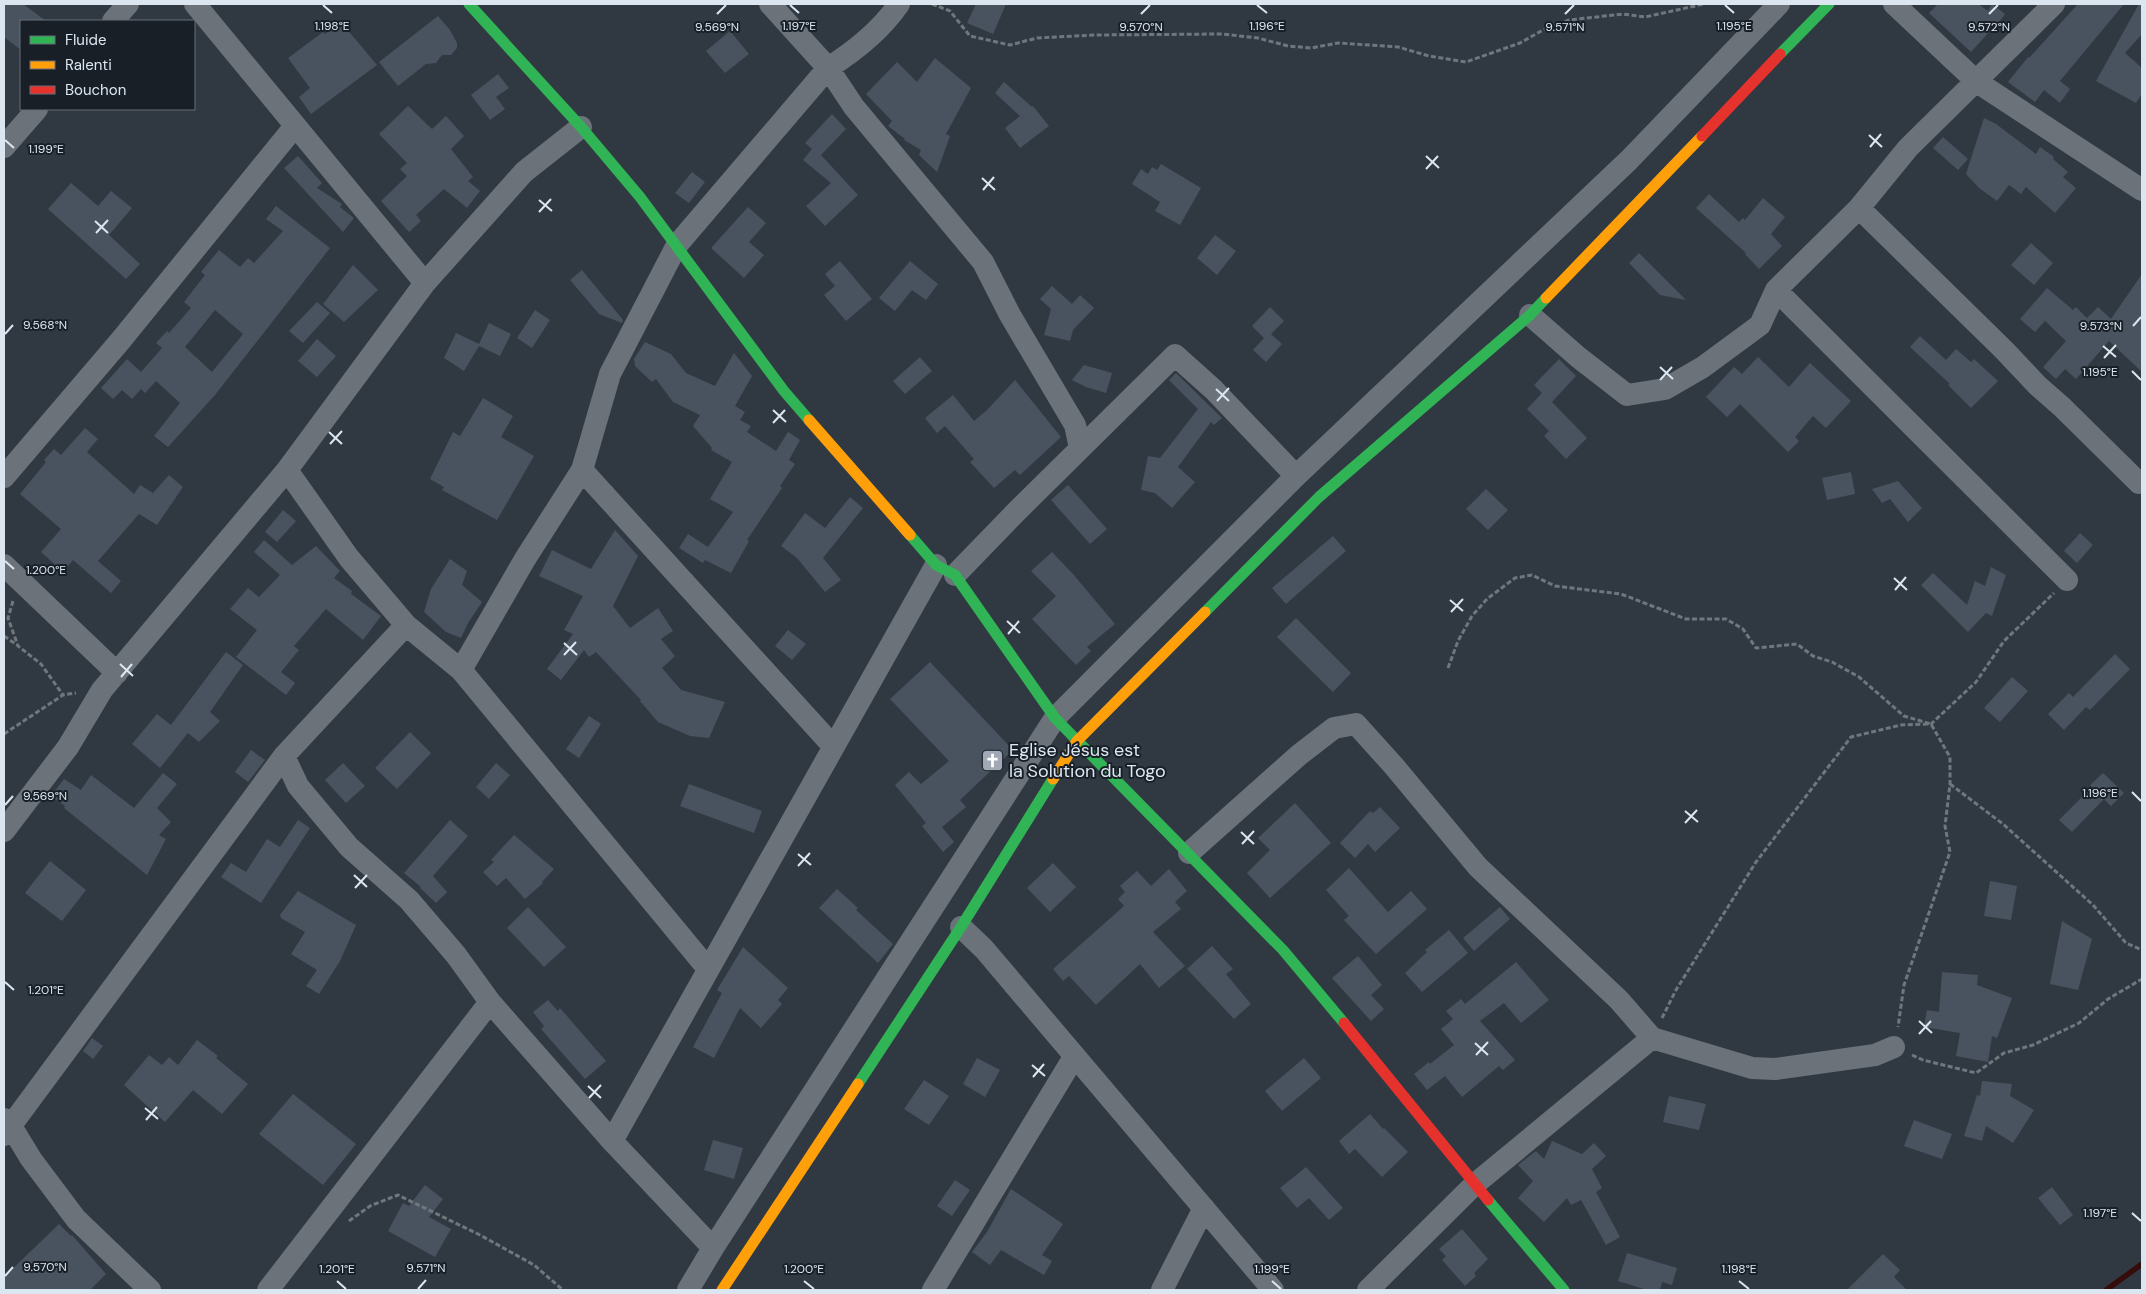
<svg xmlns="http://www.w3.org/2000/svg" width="2146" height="1294" font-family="'DM Sans',sans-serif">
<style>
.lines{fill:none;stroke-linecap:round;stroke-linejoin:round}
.stream{stroke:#350c0b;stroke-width:5.5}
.building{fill:#48535f;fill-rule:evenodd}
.path{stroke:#70767d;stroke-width:3;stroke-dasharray:5 2.5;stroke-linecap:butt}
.street{stroke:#6b7279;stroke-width:22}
.fast{stroke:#30b455;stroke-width:11}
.slow{stroke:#ff9f0a;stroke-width:11}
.jam{stroke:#e5322d;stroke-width:11}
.ticks{fill:none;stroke:#dce6f1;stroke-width:2}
.labels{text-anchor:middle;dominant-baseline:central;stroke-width:4;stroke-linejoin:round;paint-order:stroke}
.poi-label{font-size:18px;fill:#dce6f1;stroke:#181f27;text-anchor:start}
.ticks-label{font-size:12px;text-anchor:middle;fill:#dce6f1;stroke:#181f27;stroke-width:4;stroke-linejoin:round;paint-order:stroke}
</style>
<rect width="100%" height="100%" fill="#303942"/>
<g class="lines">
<!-- stream -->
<path class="stream" d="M2106 1290 2142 1264"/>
</g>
<!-- building -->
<path class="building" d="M4 4H23L46 21H21V50L4 37Z
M976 4H1006L993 34 967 23Z
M1938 4H1978L1988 11 1992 4 2005 14 1992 32 1990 31 1971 52 1929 13Z
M2078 4H2124L2060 81 2070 89 2060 103 2044 90 2035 102 2008 82 2028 57 2029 58Z
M2139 4H2142V34L2125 53 2142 68V94L2136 103 2096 81Z
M438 16 450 30 457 43V48L451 55H442L436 63 426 64 398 86 379 62Z
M340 21 377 65 311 114 299 97 310 88 288 58 323 32 325 34Z
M730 31 749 54 725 73 706 51Z
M935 58 971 88 946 134 950 136 937 172 919 155 921 150 904 140 905 139 888 126 892 121 866 94 897 62 917 82Z
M498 74 509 88 496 97 505 109 490 120 471 95Z
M1004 82 1032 107 1033 106 1049 126 1020 148 1005 128 1020 116 995 93Z
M408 106 432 129 446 116 464 136 451 149 473 177 468 181 480 191 467 208 444 189 416 215 421 221 409 232 381 201 407 176 400 169 407 163 379 134Z
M832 114 846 129 821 155 858 195 825 226 806 206 831 183 803 160 812 149 805 143Z
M1984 118 1996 124 2036 154 2040 147 2054 157 2053 159 2068 172 2063 177 2076 188 2055 213 2026 187 2021 194 2009 185 1997 201 1979 188 1966 174Z
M1943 137 1968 159 1958 170 1933 148Z
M298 156 322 183 317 188 342 204 340 207 354 218 343 232 284 168Z
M1161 164 1201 188 1180 225 1155 211 1160 202 1132 184 1141 169 1148 174 1152 167 1157 170Z
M692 172 705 182 689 203 675 193Z
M71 183 98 206 111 191 132 208 109 235 140 264 126 279 48 209Z
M1709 194 1739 222 1743 218 1745 220 1763 198 1785 217 1771 234 1782 246 1759 269 1745 254 1746 253 1696 208Z
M276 206 330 248 215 395 168 447 154 436 180 403 156 381 145 393 141 389 132 399 122 390 113 399 101 388 127 359 141 372 162 348 156 343 167 331 169 333 191 308 184 302 205 275 201 272 219 250 240 267 248 258 254 263 283 231 266 219ZM215 310 243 334 212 372 185 347Z
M748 207 766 223 749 242 764 255 744 278 711 248Z
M1215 235 1236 251 1217 275 1197 258Z
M2031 243 2053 263 2034 285 2011 265Z
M1639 253 1686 300 1660 295 1629 263Z
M840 261 872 299 846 321 824 295 835 286 825 274Z
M910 261 938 284 926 300 912 290 895 311 879 298Z
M353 265 378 290 344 322 323 304Z
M582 270 623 320 622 323 599 314 570 280Z
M2142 274V372L2109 341 2076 379 2065 369 2056 379 2043 367 2066 341 2045 321 2035 332 2020 319 2047 288 2073 310 2076 307 2087 318 2098 307 2111 319Z
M1052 286 1072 304 1080 295 1094 308 1073 330 1070 341 1044 335 1051 309 1040 299Z
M317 302 330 313 303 343 289 331Z
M1270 307 1284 321 1271 334 1282 344 1266 362 1253 350 1264 338 1252 326Z
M535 310 550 320 532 348 517 338Z
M489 323 511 334 500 356 479 346 464 371 444 358 456 333 479 344Z
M1920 336 1946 360 1956 349 1971 362 1974 359 1998 381 1971 408 1948 385 1950 384 1910 347Z
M317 339 336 356 317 377 298 361Z
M645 342 671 354 686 373 715 386 734 353 752 376 735 406 745 412 740 420 751 426 747 432 776 451 788 432 800 440 789 460 795 464 780 486 782 488 747 540 749 541 731 573 705 560 703 563 679 548 688 534 708 547 733 512 710 499 732 462 711 450 712 448 693 426 700 415 673 402 656 379 652 382 635 366 634 359Z
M920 357 932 371 905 394 893 381Z
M1758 357 1789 387 1810 363 1851 401 1826 428 1813 416 1795 437 1799 441 1788 452 1740 404 1727 417 1706 397 1734 367 1742 374Z
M1559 359 1576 376 1552 402 1587 438 1566 459 1544 436 1549 431 1527 409 1542 393 1534 385Z
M1084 365 1112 373 1106 393 1086 387 1072 380Z
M1176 373 1222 418 1214 425 1211 422 1178 467 1195 482 1172 508 1155 493 1141 490 1148 456 1160 458 1198 409 1169 380Z
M1015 380 1061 437 1020 475 1015 470 994 488 970 462 974 459 945 426 937 433 925 418 953 395 974 421 987 410Z
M483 398 513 416 501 437 534 456 497 520 442 490 444 487 430 479 453 432 460 436Z
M85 428 98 439 87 452 134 494 140 485 153 493 169 475 183 487 157 525 139 514 98 561 121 581 111 593 73 560 63 572 41 552 61 529 20 494 46 462 44 460 54 449 61 455Z
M1851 472 1855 494 1827 500 1822 478Z
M1898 481 1922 508 1908 522 1890 499 1882 503 1872 489Z
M1068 485 1107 529 1090 544 1051 500Z
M1486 489 1508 510 1488 530 1466 509Z
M850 497 863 508 823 558 841 580 825 592 797 558 781 546 805 513 825 528Z
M283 510 296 521 277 542 265 532Z
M615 530 638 556 613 606 630 628 658 608 673 631 661 639 675 656 662 668 681 690 725 702 709 738 690 736 658 722 640 701 641 700 596 652 589 657 584 650 561 680 547 669 573 634 564 630 583 596 539 576 552 550 591 569Z
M2080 533 2093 545 2077 563 2064 551Z
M1333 536 1346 551 1286 604 1272 588Z
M264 540 292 565 316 546 340 571 334 578 352 591 351 594 381 616 363 640 326 609 294 646 299 650 281 672 295 683 286 695 236 657 257 630 230 609 248 588 259 597 280 575 254 552Z
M1052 552 1073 574 1115 624 1087 647 1091 651 1076 665 1032 619 1056 596 1031 571Z
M450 559 467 571 462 585 482 602 468 623 461 638 446 632 424 612 431 589Z
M1991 567 2006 575 1992 616 1986 613 1968 632 1921 585 1933 573 1967 605 1975 581 1985 586Z
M1296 618 1351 673 1333 692 1277 637Z
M788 630 806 644 792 660 775 646Z
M226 652 243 665 210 712 220 721 199 742 188 733 160 768 132 744 157 714 171 725Z
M2115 654 2130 669 2090 710 2086 707 2064 730 2048 714 2069 693 2073 697Z
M930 662 1013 750 960 800 966 807 942 827 954 842 943 852 922 826 926 823 895 785 909 772 921 784 949 761 890 699Z
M2012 677 2028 691 2000 722 1984 708Z
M589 716 601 724 579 758 566 749Z
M410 732 431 753 397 789 375 768Z
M251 750 265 760 248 782 235 772Z
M343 763 365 786 346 803 325 780Z
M496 763 510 775 489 799 476 787Z
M163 773 177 784 157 808 171 822 159 835 166 839 147 875 64 808 65 806 51 796 64 779 81 790 91 775 134 808Z
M2103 773 2124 793 2111 806 2104 799 2072 832 2059 820 2092 787 2090 785Z
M689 784 762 811 754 833 680 806Z
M1295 803 1331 843 1270 898 1247 873 1270 850 1258 838Z
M1380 807 1400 828 1375 852 1368 844 1355 858 1340 843 1370 811 1373 813Z
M298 820 310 828 261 903 221 877 231 863 246 872 267 839 280 847Z
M450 820 468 836 433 876 447 892 436 903 420 888 421 887 404 873Z
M514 835 554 869 542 882 543 883 525 899 506 878 497 886 483 872 494 862 491 860Z
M50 861 86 890 62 921 25 893Z
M1053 863 1076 887 1050 912 1027 888Z
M1349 868 1388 912 1411 891 1427 909 1376 954 1344 920 1349 916 1326 890Z
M1169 869 1187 891 1175 902 1181 909 1153 932 1185 966 1159 988 1140 964 1096 1005 1069 976 1063 981 1053 969 1124 906 1118 899 1125 892 1120 886 1137 871 1151 886Z
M1990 881 2017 886 2011 920 1984 916Z
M837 889 858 908 856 910 893 944 878 963 819 908Z
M298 891 356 925 340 961 319 994 306 986 317 970 291 954 305 932 281 918 280 915Z
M528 907 566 947 544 967 507 928Z
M1500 907 1510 919 1474 951 1463 938Z
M2062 921 2092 939 2078 990 2050 984Z
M1449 930 1468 953 1422 992 1405 973 1427 952 1425 950Z
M1212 946 1233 969 1226 974 1251 1004 1234 1019 1187 969Z
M743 947 788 988 778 1000 782 1004 761 1028 740 1008 714 1058 693 1047 722 993 717 990Z
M1358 956 1382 985 1371 995 1384 1009 1371 1021 1332 978Z
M1516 962 1549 1000 1521 1023 1504 1003 1480 1021 1515 1060 1503 1070 1499 1066 1462 1097 1445 1076 1427 1090 1414 1074 1429 1062 1430 1064 1454 1045 1441 1029 1453 1019 1446 1011 1461 999 1465 1004Z
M1942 972 1978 975 1977 985 2012 998 1997 1038 1992 1036 1988 1062 1956 1056 1960 1033 1924 1027 1927 1010 1939 1012Z
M548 1000 558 1011 560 1008 606 1061 585 1079 541 1029 544 1026 533 1012Z
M92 1038 103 1046 93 1059 83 1051Z
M197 1040 218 1056 216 1058 248 1084 222 1114 193 1090 165 1122 124 1085 149 1055 162 1065 169 1057 178 1065Z
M977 1058 1000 1070 985 1097 963 1084Z
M1304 1058 1321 1078 1282 1111 1265 1091Z
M924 1080 949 1096 929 1125 904 1109Z
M1982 1081 2012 1084 2010 1096 2034 1110 2013 1143 1986 1126 1982 1141 1964 1136 1977 1095 1980 1096Z
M293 1094 356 1144 323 1185 259 1134Z
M1669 1096 1706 1104 1699 1130 1663 1122Z
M1370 1114 1383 1129 1384 1128 1408 1152 1382 1177 1355 1149 1349 1154 1339 1141Z
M1914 1120 1952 1134 1942 1159 1904 1146Z
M713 1140 743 1148 734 1179 704 1170Z
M1552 1141 1582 1154 1594 1143 1606 1156 1592 1169 1602 1188 1596 1192 1620 1237 1606 1245 1581 1200 1571 1205 1567 1198 1544 1222 1518 1198 1533 1181 1518 1165 1536 1151 1544 1159Z
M1306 1167 1343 1208 1329 1220 1309 1198 1297 1208 1280 1188Z
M955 1180 970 1190 952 1216 937 1206Z
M425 1185 443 1199 429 1217 451 1229 435 1257 388 1231 403 1203 409 1206Z
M2052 1187 2073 1215 2060 1225 2038 1198Z
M1011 1189 1063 1224 1042 1255 1052 1261 1044 1275 1001 1250 990 1265 972 1252 987 1232Z
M59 1224 71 1236 72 1235 106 1274 90 1290H4V1277Z
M1462 1229 1488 1259 1474 1273 1476 1276 1465 1286 1442 1260 1446 1256 1439 1249Z
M1627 1253 1677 1268 1672 1285 1662 1282 1660 1290H1647L1618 1281Z
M1883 1254 1900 1270 1894 1277 1907 1290H1847Z"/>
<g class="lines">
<!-- path -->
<path class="path" d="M932 4 950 11 970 36 1010 45 1037 38 1095 35 1222 34 1258 38 1288 46 1311 48 1338 43 1398 47 1429 56 1466 62 1520 43 1543 30 1569 20 1623 14 1645 17 1704 4
M13 601 8 618 18 646 41 664 63 695
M4 636 17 645
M1448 668 1458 641 1472 616 1487 599 1515 578 1532 575 1555 586 1621 594 1686 619H1726L1743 629 1756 648 1797 644 1813 656 1832 662 1859 677 1904 716 1931 724 1950 757V784L1945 826 1950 852 1904 985 1898 1027
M4 734 63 695 76 693
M1950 784 2003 824 2093 905 2126 943 2142 950
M1662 1018 1676 990 1756 862 1851 737 1901 725 1931 724 1976 682 2004 641 2054 593
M1912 1055 1923 1060 1976 1073 2004 1053 2033 1045 2079 1023 2108 999 2142 979
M349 1221 370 1206 398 1195 480 1235 534 1265 563 1290"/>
<!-- street -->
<path class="street" d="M195 4 425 283 524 172 581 127
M770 4 828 68 854 107 983 262 1010 315 1075 425 1080 448
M1894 4 1977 82 2142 190
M113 21 128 4
M4 147 37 109
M1859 208 2004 350 2038 386 2062 407 2139 483
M1776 290 2067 580
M1530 315 1578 357 1627 395 1665 389 1703 367 1760 325 1776 290 1859 208 1908 148 2054 4
M287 470 349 558 406 625 461 670 708 969
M582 470 833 746
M4 477 121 340 295 126
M4 565 117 673
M955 575 1018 510 1175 355 1214 390 1296 476
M461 670 525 559 582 470 610 374 677 245 828 68C855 51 881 30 899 4
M284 756 298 786 349 847 409 900 456 955 490 1002 612 1141 713 1248
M4 831 68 747 102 690 287 470 425 283
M1189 853 1299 755 1334 728 1356 724 1393 765 1478 867 1619 1000 1652 1038 1752 1068 1775 1069 1875 1055 1894 1047
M961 927 984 949 1273 1290
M4 1119 11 1126 31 1159 76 1219 150 1290
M4 1135 284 756 406 625
M612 1141 936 565
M268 1290 490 1002
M688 1290 713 1248 1055 718 1296 476 1629 160 1779 4
M933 1290 1074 1057
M1162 1290 1204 1208
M1368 1290 1475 1184 1652 1038"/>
<!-- fast -->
<path class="fast" d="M469 4 581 127 640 197 784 391 809 420
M1780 54 1829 4
M910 535 936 565 955 575 1055 718 1283 950 1344 1023
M1205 612 1319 497 1530 315 1546 298
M858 1084 961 927 1053 779
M1488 1200 1564 1290"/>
<!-- slow -->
<path class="slow" d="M1546 298 1702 136
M809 420 910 535
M1053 779 1077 741 1205 612
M722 1290 858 1084"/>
<!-- jam -->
<path class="jam" d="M1702 136 1780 54
M1344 1023 1488 1200"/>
</g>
<!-- ticks -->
<path class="ticks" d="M323 5 332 13M790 5 799 13M1257 5 1267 13M1725 5 1734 13M717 14 726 5M1141 14 1150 5M1565 14 1574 5M1989 14 1998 5M1869 135 1882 147M5 140 14 148M1870 147 1881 134M1426 156 1439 168M1426 169 1438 156M982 178 995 190M983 190 994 177M539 200 552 211M539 212 551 199M95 221 108 233M96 233 108 220M2133 326 2141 317M5 334 13 325M2103 346 2116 357M2104 358 2116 345M1660 367 1673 379M2132 371 2141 380M1660 380 1672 367M1216 389 1229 401M1217 401 1229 388M773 410 786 422M773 423 785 410M329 432 342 444M330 444 342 431M5 561 14 569M1894 578 1907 590M1895 590 1906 577M1450 600 1463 611M1451 612 1463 599M1007 621 1020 633M1008 634 1019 621M564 643 577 655M564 655 576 642M120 664 133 676M121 677 132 664M2132 792 2141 801M5 805 13 796M1685 811 1698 822M1685 823 1697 810M1241 832 1254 844M1242 844 1254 831M798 854 811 865M798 866 810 853M354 875 367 887M355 888 367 875M5 982 14 990M1919 1021 1932 1033M1919 1034 1931 1021M1475 1043 1488 1055M1476 1055 1488 1042M1032 1065 1045 1076M1033 1077 1044 1064M588 1086 601 1098M589 1098 601 1085M145 1108 158 1119M146 1120 157 1107M2132 1213 2141 1221M5 1276 13 1267M337 1281 346 1289M804 1281 814 1289M1272 1281 1281 1289M1739 1281 1749 1289M418 1289 426 1280"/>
<!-- icons -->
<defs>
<symbol id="church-square" viewBox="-11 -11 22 22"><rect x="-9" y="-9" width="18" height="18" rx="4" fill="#a0a9b4" stroke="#181f27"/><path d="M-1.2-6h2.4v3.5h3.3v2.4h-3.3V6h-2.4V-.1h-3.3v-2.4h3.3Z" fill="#fff"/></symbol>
</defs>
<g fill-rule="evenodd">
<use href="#church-square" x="980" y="748" width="25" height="25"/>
</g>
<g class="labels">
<!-- poi labels -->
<g class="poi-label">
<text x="1009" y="750">Eglise Jésus est<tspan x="1009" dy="21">la Solution du Togo</tspan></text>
</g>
</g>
<g class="ticks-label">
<text x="332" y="30">1.198°E</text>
<text x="799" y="30">1.197°E</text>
<text x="1734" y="30">1.195°E</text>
<text x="1267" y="30">1.196°E</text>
<text x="717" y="31">9.569°N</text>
<text x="1141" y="31">9.570°N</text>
<text x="1565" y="31">9.571°N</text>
<text x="1989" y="31">9.572°N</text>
<text x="46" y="153">1.199°E</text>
<text x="45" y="329">9.568°N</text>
<text x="2101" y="330">9.573°N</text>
<text x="2100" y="376">1.195°E</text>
<text x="46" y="574">1.200°E</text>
<text x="2100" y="797">1.196°E</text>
<text x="45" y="800">9.569°N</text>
<text x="46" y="994">1.201°E</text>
<text x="2100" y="1217">1.197°E</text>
<text x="45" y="1271">9.570°N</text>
<text x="426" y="1272">9.571°N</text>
<text x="337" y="1273">1.201°E</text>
<text x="804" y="1273">1.200°E</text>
<text x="1272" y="1273">1.199°E</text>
<text x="1739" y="1273">1.198°E</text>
</g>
<!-- border -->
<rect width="2146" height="1294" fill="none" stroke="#dce6f1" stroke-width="10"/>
<!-- legend -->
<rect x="20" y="20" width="175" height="90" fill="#181f27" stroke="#666f78"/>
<rect x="30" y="36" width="25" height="8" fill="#30b455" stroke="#666f78"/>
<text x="65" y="45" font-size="15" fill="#dce6f1">Fluide</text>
<rect x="30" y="61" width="25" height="8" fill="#ff9f0a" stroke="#666f78"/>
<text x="65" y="70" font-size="15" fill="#dce6f1">Ralenti</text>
<rect x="30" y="86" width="25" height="8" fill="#e5322d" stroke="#666f78"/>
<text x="65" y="95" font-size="15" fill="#dce6f1">Bouchon</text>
</svg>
